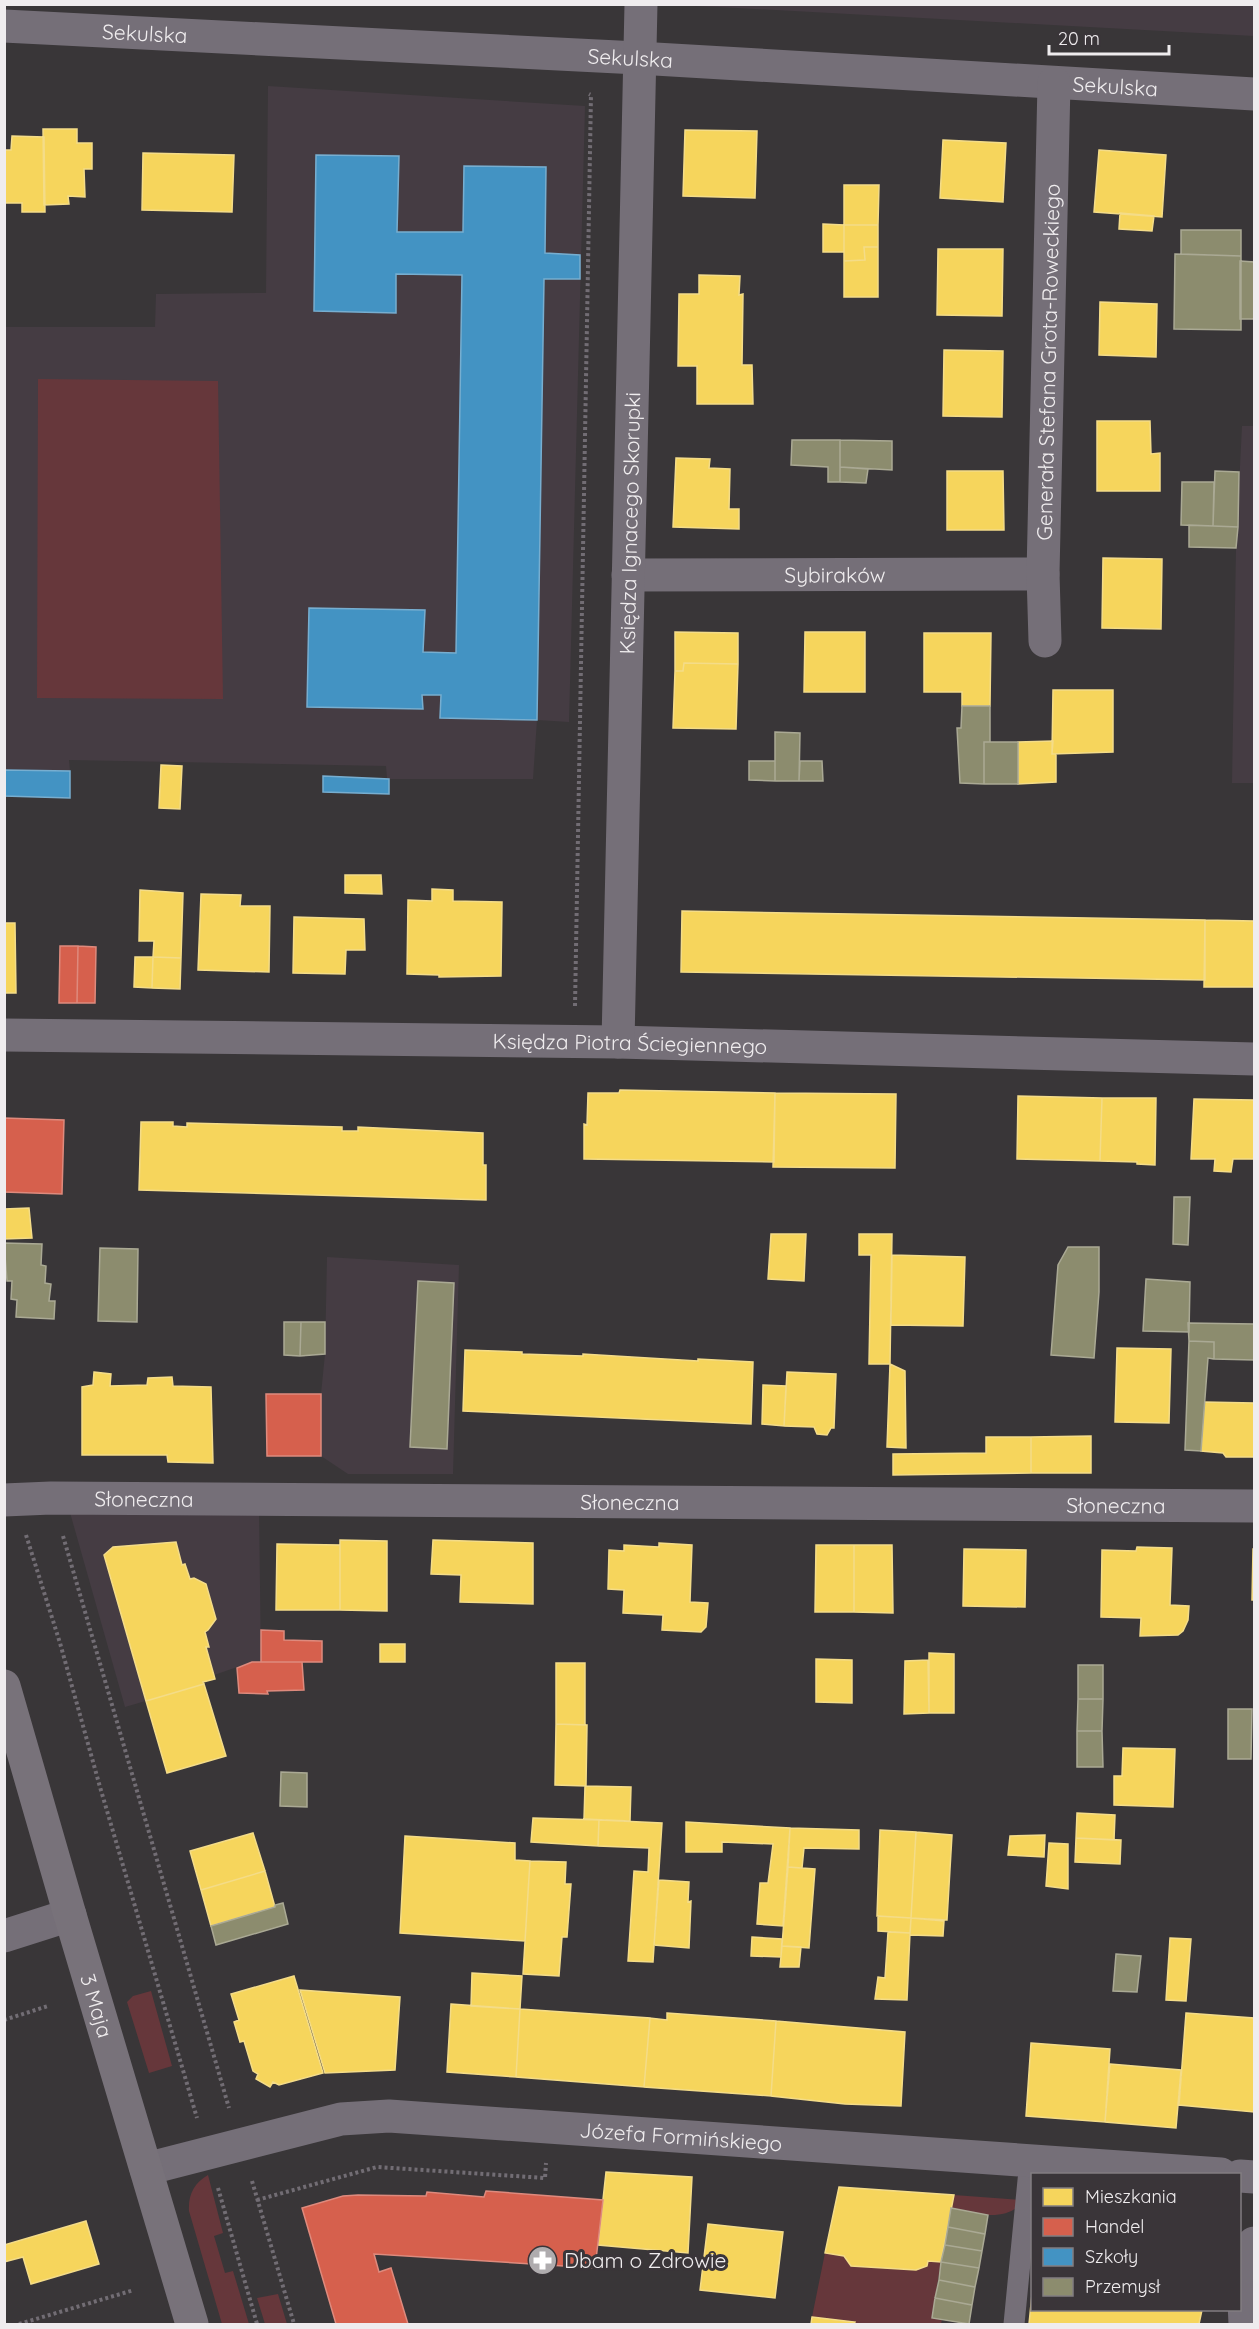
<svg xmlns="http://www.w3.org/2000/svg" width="1259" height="2329" font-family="Quicksand,sans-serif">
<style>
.built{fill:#453c43}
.green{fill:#66373b}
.homes{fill:#f6d55c;stroke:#f4dc88;stroke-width:1.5}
.shops{fill:#d6604d;stroke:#de8a7d;stroke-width:1.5}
.schools{fill:#4393c3;stroke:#77aed0;stroke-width:1.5}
.industry{fill:#8c8c6e;stroke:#aaa994;stroke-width:1.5}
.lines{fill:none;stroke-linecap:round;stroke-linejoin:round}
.path{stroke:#726d74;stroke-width:4;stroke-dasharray:3 3;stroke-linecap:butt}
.lane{stroke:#756f78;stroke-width:21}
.street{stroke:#756f78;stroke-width:33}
.secondary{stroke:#78727a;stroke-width:33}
.labels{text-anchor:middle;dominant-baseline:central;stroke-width:6;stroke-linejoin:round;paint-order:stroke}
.street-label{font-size:21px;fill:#efecee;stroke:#3a3539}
.poi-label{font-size:21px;fill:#efecee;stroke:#3a3539;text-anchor:start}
</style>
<rect width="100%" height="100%" fill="#393638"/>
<!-- built -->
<path class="built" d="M672 5H1254V36L719 7Z
M268 86 585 106 569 722 537 720 533 779H389L387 778 386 766 69 760 70 771 5 770V327H155L156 294 266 293Z
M1242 426H1254V783H1232L1236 548Z
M327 1257 459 1265 453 1474H348L321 1456V1394L325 1354Z
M69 1509H259L261 1662H252L214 1675 215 1679 204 1682V1684L125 1707Z"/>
<!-- green -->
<path class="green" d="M38 379 218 381 223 699 37 698Z
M151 1991 172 2066 149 2073 127 2002 133 1996Z
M208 2175 223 2233 214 2236 225 2273 233 2271 249 2324H222L189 2211C188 2195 194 2183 208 2175Z
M954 2195 1020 2200 1019 2206C1000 2222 974 2213 951 2208Z
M825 2253 844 2256 851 2266 916 2270 927 2266 928 2261 941 2262 932 2317 942 2319 941 2324H854V2322L812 2317Z
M278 2294 287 2324H265L257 2298Z"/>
<!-- homes -->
<path class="homes" d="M43 129H77V143H92V169H84L85 197 68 196 69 204 44 205Z
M685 130 757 131 755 198 683 196Z
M12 136 44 137 45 212H22V203H5L4 150H11Z
M943 140 1006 143 1003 202 940 198Z
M1099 150 1166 155 1162 217 1094 212Z
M143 153 234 155 232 212 142 210Z
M844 185H879L878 225H844Z
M1120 213 1154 216 1152 231 1119 229Z
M823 224 844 225V252H823Z
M844 225H878V247H864L865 260 844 261Z
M864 247H878V297H844V261L865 260Z
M938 249H1003L1002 316 937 315Z
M699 275 740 276 739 295 743 294 742 365H752L753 404H697V366H678L679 294H699Z
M1100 302 1157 304 1156 357 1099 355Z
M944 350 1003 351 1002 417 943 416Z
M1097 421H1150L1151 454 1160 453V491H1097Z
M676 458 710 459 709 468 730 469 729 509H739V529L673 527Z
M947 471H1003L1004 530H947Z
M1103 558 1162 559 1161 629 1102 628Z
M675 632 738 633V664L684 663 683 671H675Z
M805 632H865V692H804Z
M924 633H991L990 706H962V692H924Z
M684 663 738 664 736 729 673 728 675 671H683Z
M1053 690H1113V752L1052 754Z
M1053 741 1052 754H1056V782L1018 784V742Z
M161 765 182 766 180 809 159 808Z
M345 875H381L382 894 345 893Z
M432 889 453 890V901L502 902 501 976 439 977V975L407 974 408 900 432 901Z
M140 890 183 893 181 958 153 957 154 941H139Z
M201 894 241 895 240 906H270L269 972 198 970Z
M682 911 1205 920V980L681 972Z
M294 917 364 919 365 950H346L345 974 293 973Z
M1205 920 1254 921V987H1204Z
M4 923H15L16 993H4Z
M135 957H153L152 988 134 987Z
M153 957 181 958 180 989 152 988Z
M620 1090 775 1093 774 1162 584 1159V1124L587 1125 588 1093H619Z
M775 1093 896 1094 895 1168 773 1167Z
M1018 1096 1102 1098 1100 1161 1017 1159Z
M1102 1098H1156L1155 1165 1137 1164V1162L1100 1161Z
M1194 1099 1254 1100V1159H1233L1231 1172 1214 1171 1215 1159H1191Z
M141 1122H173V1126L187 1127V1123L342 1127V1131H358V1127L483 1133V1165H486V1200L139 1190Z
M29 1208 32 1238 4 1239V1209Z
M771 1234H806L804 1281 768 1279Z
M859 1234H892L890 1364H869L871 1255H859Z
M892 1255 965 1257 963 1326 891 1325Z
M1117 1348 1171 1349 1169 1423 1115 1422Z
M465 1350 522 1352V1354L583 1356V1354L698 1361V1359L753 1362 751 1424 463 1411Z
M890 1364 905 1371 906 1448 887 1447Z
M94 1372 111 1374 110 1386 147 1385 148 1378 172 1377 173 1386 211 1387 213 1463 168 1462 167 1455H82V1387L93 1385Z
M787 1372 836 1374 834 1428H831L827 1435 817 1434 814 1427 784 1426Z
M763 1385 786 1386 784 1426 762 1424Z
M1204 1402 1254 1403V1457H1226L1223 1453 1201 1451Z
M1091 1436V1473H1031V1437Z
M986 1437H1031V1473L893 1475V1454L986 1453Z
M340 1540 387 1541V1611L340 1610Z
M433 1540 533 1543V1604L460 1602 461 1575 431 1574Z
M176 1542 182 1565 185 1564 190 1579 194 1578 206 1584 216 1619 208 1630 205 1632 209 1647H206L215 1679 203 1682 204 1684 146 1701 104 1555 113 1547Z
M659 1543 692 1545 690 1602 708 1603 706 1627 701 1632 662 1630 663 1615 623 1613 624 1590 608 1589 609 1550 624 1551V1545L659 1547Z
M277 1544 340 1545V1610H276Z
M816 1545H854V1612H815Z
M854 1545H892L893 1613 854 1612Z
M1137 1547 1172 1548 1170 1605 1189 1606 1188 1620 1183 1631 1178 1635 1140 1636 1141 1618 1101 1617 1102 1550 1136 1551Z
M964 1549 1026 1550 1025 1607 963 1606Z
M1253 1549H1254V1600H1252Z
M380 1644H405V1662H380Z
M929 1653 954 1654V1713H929Z
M816 1659 852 1660V1703L816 1702Z
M928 1660 929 1713 904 1714 905 1661Z
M556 1663H585V1725L556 1724Z
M204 1684 226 1756 167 1773 146 1701Z
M556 1724 587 1725 586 1786 555 1785Z
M1123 1748 1175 1749 1173 1807 1114 1805V1776H1122Z
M585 1786 631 1787 630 1821 584 1819Z
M1077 1813 1115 1815 1114 1840 1076 1838Z
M533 1818 599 1820 598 1846 531 1842Z
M599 1820 662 1823 653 1962 628 1961 634 1871 648 1872 649 1848 598 1846Z
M686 1822 790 1828 783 1926 757 1924 760 1883H768L773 1844 722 1842V1852H686Z
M790 1828 859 1830V1849L804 1848 802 1868 788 1867Z
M880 1830 916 1832 911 1918 877 1916Z
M916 1832 952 1835 947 1920 911 1918Z
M253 1833 265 1871 201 1890 190 1851Z
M1045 1835 1044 1857 1008 1855 1010 1836Z
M405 1836 515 1843V1860L530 1861 525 1941 400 1933Z
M1076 1838 1121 1840 1120 1864 1075 1862Z
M1049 1843 1068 1844V1889L1046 1886Z
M530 1861 566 1862 565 1884H571L567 1937H562L559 1976 523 1974Z
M788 1867 815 1869 809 1948 782 1946Z
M265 1871 275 1907 211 1926 201 1890Z
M659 1880 689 1882 688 1902 691 1901 689 1948 654 1945Z
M878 1916 911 1918 910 1933 878 1931Z
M911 1918 944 1921 943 1936 910 1935Z
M888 1932 910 1933 907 2000 875 1999 878 1977 885 1978Z
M752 1937 782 1939 781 1957 751 1956Z
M1170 1938 1191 1939 1186 2001 1166 2000Z
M782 1946 801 1947 799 1967H780Z
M472 1973 522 1976 520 2009 471 2006Z
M294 1976 323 2073 279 2085 273 2082 270 2087 256 2079 258 2074 253 2071 244 2041 240 2042 234 2022 239 2020 231 1994Z
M300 1990 400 1997 395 2070 325 2073Z
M451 2004 520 2009 516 2077 447 2072Z
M520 2009 650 2018 644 2087 516 2077Z
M667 2013 776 2021 771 2096 644 2087 650 2018 667 2020Z
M1186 2013 1254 2018V2112L1179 2105Z
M776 2021 905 2032 901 2106 845 2104 771 2096Z
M1031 2043 1110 2049 1105 2122 1026 2116Z
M1110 2064 1181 2070 1176 2128 1105 2122Z
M606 2172 692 2177 688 2253 598 2245Z
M839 2187 954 2195 941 2262 928 2261 927 2266 916 2270 851 2266 844 2256 825 2253Z
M86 2221 99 2264 31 2284 23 2257 4 2262V2245Z
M708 2224 783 2232 775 2298 700 2290Z
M1032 2294V2310H1202L1199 2324H1029Z
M812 2317 855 2322 854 2324H811Z"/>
<!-- shops -->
<path class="shops" d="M60 946H78L77 1003H59Z
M78 946 96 947 95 1003H77Z
M4 1118 64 1120 62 1194 4 1192Z
M266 1394H321V1456H267Z
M261 1630 284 1631V1640L322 1641V1662H261Z
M252 1662H302L304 1690 267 1691 268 1694 239 1693 237 1668Z
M486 2191 603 2200 595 2268 374 2254 379 2272 391 2268 408 2324H336L302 2208 343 2196 358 2195 426 2196 427 2192 484 2197Z"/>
<!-- schools -->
<path class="schools" d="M316 155 399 156 397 232H463L464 166 546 167 545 253 580 255V279H544L537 720 440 718 441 695H422L423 709 307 707 309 608 425 610 423 652 456 653 462 275 396 274V313L314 311Z
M4 770 70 771V798L4 796Z
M323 776 389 779V794L323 792Z"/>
<!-- industry -->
<path class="industry" d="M1181 230H1241V256L1181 254Z
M1175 254 1241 256V330L1174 329Z
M1240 261 1254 262V319H1240Z
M792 440H840V482H828V467L791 465Z
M840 440 892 441V470L840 467Z
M840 467 868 469 866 483 840 482Z
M1215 471 1239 472 1238 527 1213 526Z
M1182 482H1214L1213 526 1181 525Z
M1189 525 1238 527 1236 548 1189 547Z
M962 706H990V742H984V784L960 783 957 728H961Z
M775 732 800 733 799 781H775Z
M984 742H1018V784H984Z
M749 761H775V781L749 780Z
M800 761H822L823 781H799Z
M1174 1197H1190L1188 1245 1173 1244Z
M4 1243 42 1244 41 1265 46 1266 45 1283 51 1284 49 1301H55L54 1319 16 1317 17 1300 11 1299 12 1281H7Z
M1068 1247H1099V1292L1094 1358 1051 1355 1058 1265Z
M100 1248 138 1249 137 1322 98 1321Z
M1146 1279 1190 1282 1189 1332 1143 1331Z
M418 1281 454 1283 447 1449 410 1447Z
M284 1322H301L300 1356 284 1355Z
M301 1322H325V1354L300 1356Z
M1188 1323 1254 1324V1360L1214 1359V1342L1189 1341Z
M1189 1341 1214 1342V1359L1208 1358 1201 1451 1185 1450Z
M1078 1665H1103V1699H1078Z
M1078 1699H1103L1102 1731H1077Z
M1228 1709H1252L1251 1759H1228Z
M1077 1731H1102L1103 1767H1077Z
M281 1772 307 1773V1807L280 1806Z
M283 1903 288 1924 216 1945 211 1926 275 1907V1905Z
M1116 1954 1141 1956 1137 1992 1113 1991Z
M951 2208 988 2215 985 2234 948 2227Z
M948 2227 985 2234 982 2251 945 2245Z
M945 2245 982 2251 979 2268 941 2262Z
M941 2262 979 2268 975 2287 939 2280Z
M939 2280 975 2287 972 2305 935 2298Z
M935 2298 972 2305 969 2324 932 2318Z"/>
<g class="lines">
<!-- path -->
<path class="path" d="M575 1006 591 95 589 94
M26 1535 60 1643 100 1787 197 2118
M63 1536 229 2108
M4 2020 48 2006
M252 2181 294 2324
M218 2188 257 2324
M257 2200 377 2167 545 2178 546 2163
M19 2324 134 2290"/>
<!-- lane -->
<path class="lane" d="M1014 2324 1030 2160"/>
<!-- street -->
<g class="street">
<path id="s1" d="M4 26 638 58 1254 94"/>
<path id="s2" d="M628 575 1043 574"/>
<path id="s3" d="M1045 641 1043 574 1054 83"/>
<path id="s4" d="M4 1035 618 1042 1254 1059"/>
<path id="s5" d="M618 1042 641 4"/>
<path id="s6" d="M4 1500 51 1498 1254 1506"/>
<path d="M4 1936 70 1915"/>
<path id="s7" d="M146 2169 341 2119 389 2116 1221 2174"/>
<path d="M1240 2176 1254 2177"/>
<path d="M1245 2324 1244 2302 1254 2243"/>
</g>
<!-- secondary -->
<path class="secondary" id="s8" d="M4 1686 70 1915 192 2324"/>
</g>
<!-- icons -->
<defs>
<symbol id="pharmacy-disc" viewBox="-11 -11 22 22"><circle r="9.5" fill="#afacae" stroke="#3a3539"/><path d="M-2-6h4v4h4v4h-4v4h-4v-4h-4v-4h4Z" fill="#fff"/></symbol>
</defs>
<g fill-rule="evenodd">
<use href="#pharmacy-disc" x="526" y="2244" width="33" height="33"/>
</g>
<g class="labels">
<!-- street labels -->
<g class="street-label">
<text stroke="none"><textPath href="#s1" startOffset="141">Sekulska</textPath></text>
<text stroke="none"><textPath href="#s1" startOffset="627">Sekulska</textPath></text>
<text stroke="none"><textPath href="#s1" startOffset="1113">Sekulska</textPath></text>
<text stroke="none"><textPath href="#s3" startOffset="279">Generała Stefana Grota-Roweckiego</textPath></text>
<text stroke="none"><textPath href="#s5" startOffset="519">Księdza Ignacego Skorupki</textPath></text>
<text stroke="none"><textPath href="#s2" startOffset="207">Sybiraków</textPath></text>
<text stroke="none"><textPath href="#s4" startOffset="626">Księdza Piotra Ściegiennego</textPath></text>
<text stroke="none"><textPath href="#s6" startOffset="140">Słoneczna</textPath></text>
<text stroke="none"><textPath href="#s6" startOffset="626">Słoneczna</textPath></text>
<text stroke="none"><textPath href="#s6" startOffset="1112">Słoneczna</textPath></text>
<text stroke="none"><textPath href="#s8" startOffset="333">3 Maja</textPath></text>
<text stroke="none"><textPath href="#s7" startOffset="542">Józefa Formińskiego</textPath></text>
</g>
<!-- poi labels -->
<g class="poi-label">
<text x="564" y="2260">Dbam o Zdrowie</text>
</g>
</g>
<!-- border -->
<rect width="1259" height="2329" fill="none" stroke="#efecee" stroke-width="12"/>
<!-- legend -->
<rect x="1031" y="2173" width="210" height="138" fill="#3a3539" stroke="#827e81" stroke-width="1.5"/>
<rect x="1043" y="2188" width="30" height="18" fill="#f6d55c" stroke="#827e81" stroke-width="1.5"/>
<text x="1085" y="2203" font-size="18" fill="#efecee">Mieszkania</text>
<rect x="1043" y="2218" width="30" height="18" fill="#d6604d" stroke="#827e81" stroke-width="1.5"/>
<text x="1085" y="2233" font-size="18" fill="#efecee">Handel</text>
<rect x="1043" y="2248" width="30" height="18" fill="#4393c3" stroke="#827e81" stroke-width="1.5"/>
<text x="1085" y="2263" font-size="18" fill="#efecee">Szkoły</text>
<rect x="1043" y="2278" width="30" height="18" fill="#8c8c6e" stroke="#827e81" stroke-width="1.5"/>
<text x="1085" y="2293" font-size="18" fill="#efecee">Przemysł</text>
<!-- scale -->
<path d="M1049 45v9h120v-9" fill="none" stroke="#efecee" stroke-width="3"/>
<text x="1058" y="45" font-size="18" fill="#efecee" stroke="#3a3539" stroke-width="4.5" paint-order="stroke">20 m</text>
</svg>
